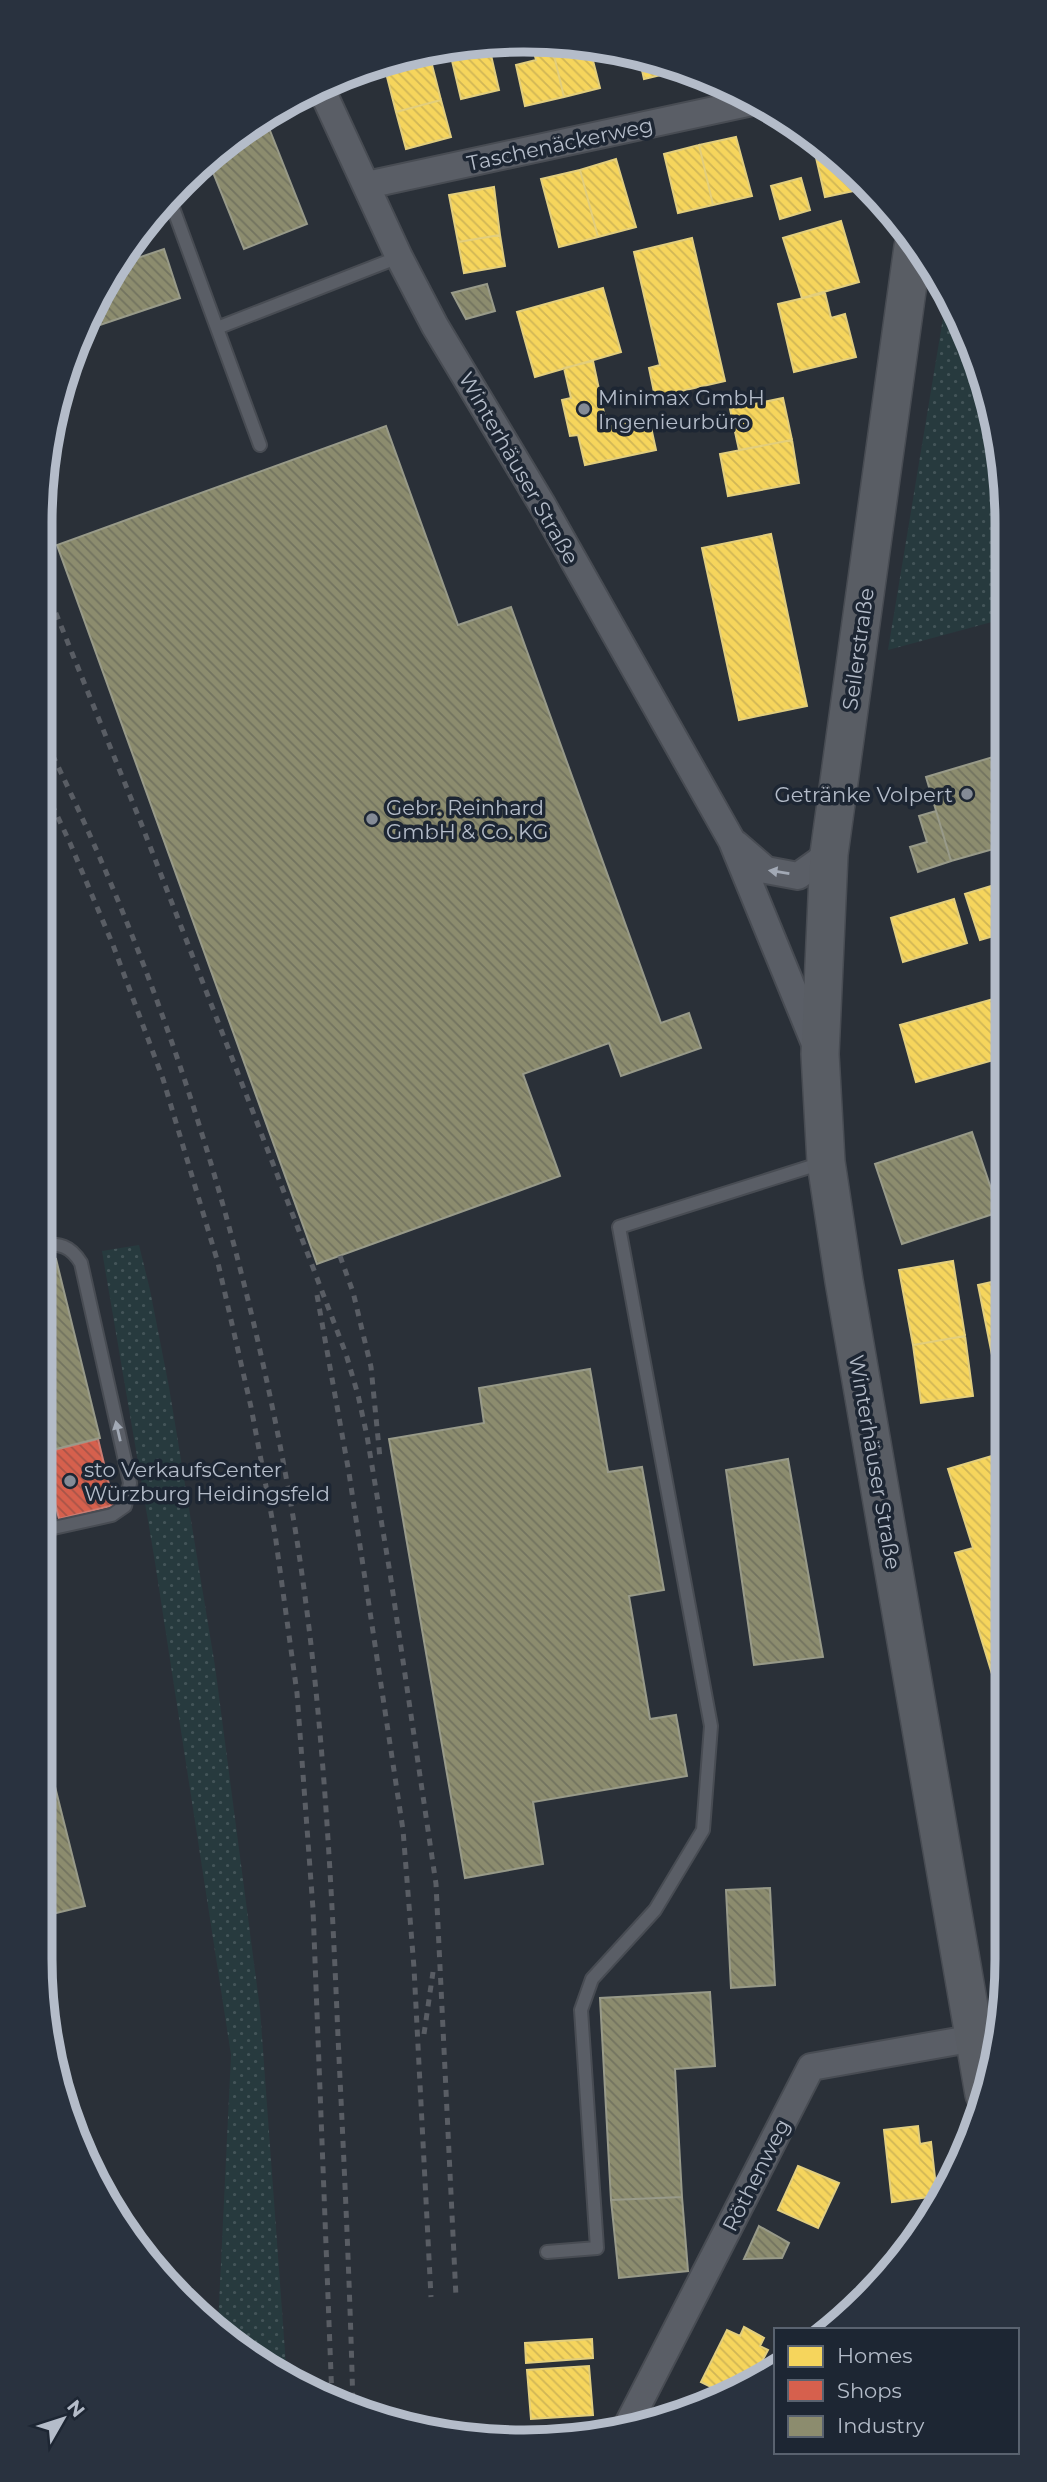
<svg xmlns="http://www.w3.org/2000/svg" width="1047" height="2482" font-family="Montserrat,sans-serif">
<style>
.grass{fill:url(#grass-dots)}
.homes{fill:url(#homes-back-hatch);stroke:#e2ce7d;stroke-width:2}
.shops{fill:url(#shops-back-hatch);stroke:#cc7c72;stroke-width:2}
.industry{fill:url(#industry-back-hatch);stroke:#989a89;stroke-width:2}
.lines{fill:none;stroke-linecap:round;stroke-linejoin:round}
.service-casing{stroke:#484c53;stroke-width:16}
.minor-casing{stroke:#484c53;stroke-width:30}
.secondary-casing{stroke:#484c53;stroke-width:40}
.service{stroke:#5a5e66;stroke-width:12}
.minor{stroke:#5a5e66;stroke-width:26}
.secondary{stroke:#595d64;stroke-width:37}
.rail{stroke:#595d64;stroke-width:5;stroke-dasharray:7 7;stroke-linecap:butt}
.oneway{fill:#a2a9b5}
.poi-dot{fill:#848b96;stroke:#1d2633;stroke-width:2.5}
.labels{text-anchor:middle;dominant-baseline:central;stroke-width:7;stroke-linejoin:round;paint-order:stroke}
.street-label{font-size:21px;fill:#b4bcc9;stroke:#1d2633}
.poi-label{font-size:21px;fill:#b4bcc9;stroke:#1d2633;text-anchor:start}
.rim{fill:none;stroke:#b4bcc9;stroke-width:9}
</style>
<defs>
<pattern id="grass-dots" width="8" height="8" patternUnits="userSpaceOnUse" patternTransform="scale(1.75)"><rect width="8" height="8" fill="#273a3e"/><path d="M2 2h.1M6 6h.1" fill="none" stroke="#445559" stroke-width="1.8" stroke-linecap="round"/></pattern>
<pattern id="homes-back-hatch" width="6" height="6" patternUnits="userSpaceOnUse" patternTransform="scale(1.75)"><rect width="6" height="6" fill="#f6d55c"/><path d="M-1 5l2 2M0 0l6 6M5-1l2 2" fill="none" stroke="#d0b656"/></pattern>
<pattern id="shops-back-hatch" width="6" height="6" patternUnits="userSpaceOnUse" patternTransform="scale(1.75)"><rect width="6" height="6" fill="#d6604d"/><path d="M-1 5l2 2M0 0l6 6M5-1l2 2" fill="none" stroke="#a65448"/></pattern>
<pattern id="industry-back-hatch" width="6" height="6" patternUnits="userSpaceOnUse" patternTransform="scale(1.75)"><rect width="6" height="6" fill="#8c8c6e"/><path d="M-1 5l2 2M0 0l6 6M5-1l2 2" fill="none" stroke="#72735f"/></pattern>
</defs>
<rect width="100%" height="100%" fill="#2a3038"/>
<!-- grass -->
<path class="grass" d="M946 300 970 338 1003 460V619L888 650Z
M139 1245 150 1290 169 1387 215 1666 260 2009 287 2379 218 2325 231 2055 154 1556 102 1251Z"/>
<!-- homes -->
<path class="homes" d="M488 42 499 90 461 99 449 48Z
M543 43H551L564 97 525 106 516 65 536 60 532 45Z
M551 43 571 44 573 49 589 45 600 88 564 97Z
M639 57 678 66 682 70 644 79Z
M431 61 441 100 396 112 386 73Z
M441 100 451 137 406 149 396 112Z
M736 137 752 196 713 205 699 145Z
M812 140 868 188 825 197Z
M699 145 713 205 678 213 664 154Z
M616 159 636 227 598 237 580 170Z
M580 170 598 237 559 247 541 179Z
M801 178 810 210 780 219 771 186Z
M494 187 500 235 458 242 449 195Z
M841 221 859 282 802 298 783 238Z
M500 235 505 266 464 273 458 242Z
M692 238 725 381 655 397 649 368 660 365 634 252Z
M603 288 621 352 535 377 517 312Z
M825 293 831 318 845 314 856 357 794 372 778 304Z
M593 361 607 427 649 418 656 450 585 465 578 435 570 436 562 400 571 398 564 368Z
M783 398 792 440 739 450 730 409Z
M792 440 799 483 728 496 720 454Z
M771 534 807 706 739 720 702 548Z
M1004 882V933L980 940 965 894Z
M954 899 967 943 903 962 891 918Z
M1004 996V1057L916 1082 900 1025Z
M40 1165 52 1211 40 1214Z
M953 1261 965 1336 913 1345 899 1270Z
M1005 1279V1352L992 1355 978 1285Z
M965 1336 973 1396 921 1403 913 1345Z
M1005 1452 1006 1684 996 1687 955 1553 973 1548 948 1469Z
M918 2126 920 2144 931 2142 937 2196 892 2202 884 2130Z
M798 2166 839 2183 818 2228 778 2210Z
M908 2250 907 2253 893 2267 891 2253Z
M744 2327 764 2338 760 2346 768 2350 759 2367 771 2373 723 2393 701 2382 727 2330 740 2336Z
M592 2339 593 2358 526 2363 525 2343Z
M589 2366 593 2415 531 2419 527 2370Z"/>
<!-- shops -->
<path class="shops" d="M98 1439 114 1505 59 1519 43 1453Z
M1006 1703V1744L998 1704Z"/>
<!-- industry -->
<path class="industry" d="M265 118 307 224 244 249 208 160 229 140Z
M164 249 180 298 88 329 86 323 105 282 117 265Z
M487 284 495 311 466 319 452 293Z
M386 426 458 625 511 607 661 1023 689 1013 701 1048 621 1076 609 1043 523 1074 560 1176 317 1264 57 545Z
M1003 754 1004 846 951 861 926 777Z
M936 811 951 861 918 872 910 847 927 842 919 816Z
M972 1132 999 1212 902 1244 875 1164Z
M56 1259 100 1438 40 1453V1262Z
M590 1369 608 1472 642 1467 664 1590 629 1596 650 1719 676 1715 687 1776 533 1802 543 1864 465 1878 389 1439 484 1423 479 1388Z
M788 1459 823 1657 754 1665 726 1470Z
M40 1727 85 1906 40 1917Z
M770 1888 775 1985 731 1988 726 1890Z
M710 1992 715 2066 675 2069 682 2197 611 2200 600 1998Z
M682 2197 688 2271 619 2278 611 2200Z
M759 2226 789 2243 782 2258 744 2259Z"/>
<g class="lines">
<defs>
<path id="service" d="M169 197 217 328
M260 445 217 328 399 257
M40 1244C60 1244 70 1245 81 1263L130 1483 125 1506 112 1515 40 1531
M547 2252 597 2248 581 2010 592 1979 655 1910 703 1830 711 1726 619 1227 822 1163"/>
<path id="minor" d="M320 86 399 257 435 326 543 506 732 841 816 1046
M367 185 752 102
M736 844 766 870 798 876 829 854
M625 2430 811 2067 975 2038"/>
<path id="secondary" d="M913 247 829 854 820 1054 826 1162 844 1281 984 2094"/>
</defs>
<!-- service casing -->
<use href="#service" class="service-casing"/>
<!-- minor casing -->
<use href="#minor" class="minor-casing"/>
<!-- secondary casing -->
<use href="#secondary" class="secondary-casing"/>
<!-- service -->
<use href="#service" class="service"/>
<!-- minor -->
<use href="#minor" class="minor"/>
<!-- secondary -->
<use href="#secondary" class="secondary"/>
<!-- rail -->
<path class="rail" d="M40 574 141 823 294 1218 346 1354 358 1395 367 1436 390 1573 436 1884 456 2297
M40 730C166 980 249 1253 295 1528 322 1696 331 1868 338 2037 344 2161 350 2285 353 2409
M40 779 70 843 113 945 163 1079 218 1263 251 1407 275 1534 297 1693 313 1909 332 2400
M340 1256 353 1292 371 1367 380 1458
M317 1295 349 1473 403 1830 414 1968 431 2297
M424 2034 433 1972"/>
</g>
<!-- one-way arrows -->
<defs><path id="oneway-solid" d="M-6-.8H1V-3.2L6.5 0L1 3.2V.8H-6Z" transform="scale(1.75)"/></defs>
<g class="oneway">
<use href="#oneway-solid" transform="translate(779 872) rotate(-171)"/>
<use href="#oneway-solid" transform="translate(118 1431) rotate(-103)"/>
</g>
<!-- markers -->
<g class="poi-dot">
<circle cx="584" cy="409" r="7"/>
<circle cx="967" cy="794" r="7"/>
<circle cx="372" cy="819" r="7"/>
<circle cx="70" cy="1481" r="7"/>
</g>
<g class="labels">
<!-- street labels -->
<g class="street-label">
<text transform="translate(560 144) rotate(-12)">Taschenäckerweg</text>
<text transform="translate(519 468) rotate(60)">Winterhäuser Straße</text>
<text transform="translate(858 649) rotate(-82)">Seilerstraße</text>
<text transform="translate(875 1462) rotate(80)">Winterhäuser Straße</text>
<text transform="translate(756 2175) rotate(-63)">Röthenweg</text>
</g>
<!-- poi labels -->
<g class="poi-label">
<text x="598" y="397">Minimax GmbH<tspan x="598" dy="24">Ingenieurbüro</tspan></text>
<text x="953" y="794" text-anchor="end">Getränke Volpert</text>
<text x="386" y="807">Gebr. Reinhard<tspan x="386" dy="24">GmbH &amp; Co. KG</tspan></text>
<text x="84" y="1469">sto VerkaufsCenter<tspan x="84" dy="24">Würzburg Heidingsfeld</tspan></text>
</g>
</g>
<!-- crop -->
<path d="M0 0H1047V2482H0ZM523 52H524A471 471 0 0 1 995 523V1959A471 471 0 0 1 524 2430H523A471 471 0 0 1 52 1959V523A471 471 0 0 1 523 52Z" fill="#29323f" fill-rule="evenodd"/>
<path class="rim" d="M523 52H524A471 471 0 0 1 995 523V1959A471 471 0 0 1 524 2430H523A471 471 0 0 1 52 1959V523A471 471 0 0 1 523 52Z"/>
<!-- legend -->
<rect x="774" y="2328" width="245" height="126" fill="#1d2633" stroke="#59626f" stroke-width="2"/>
<rect x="788" y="2346" width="35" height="21" fill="#f6d55c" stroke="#59626f" stroke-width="2"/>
<text x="837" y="2363" font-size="21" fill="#b4bcc9">Homes</text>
<rect x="788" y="2380" width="35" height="21" fill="#d6604d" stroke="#59626f" stroke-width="2"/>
<text x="837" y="2398" font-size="21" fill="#b4bcc9">Shops</text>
<rect x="788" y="2416" width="35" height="21" fill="#8c8c6e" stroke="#59626f" stroke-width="2"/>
<text x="837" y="2433" font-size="21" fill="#b4bcc9">Industry</text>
<!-- north arrow -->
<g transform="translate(63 2419) rotate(51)" stroke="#1d2633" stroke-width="5" paint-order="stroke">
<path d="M0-5L12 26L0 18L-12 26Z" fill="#b4bcc9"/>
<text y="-10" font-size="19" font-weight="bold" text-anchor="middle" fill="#b4bcc9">N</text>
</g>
</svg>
